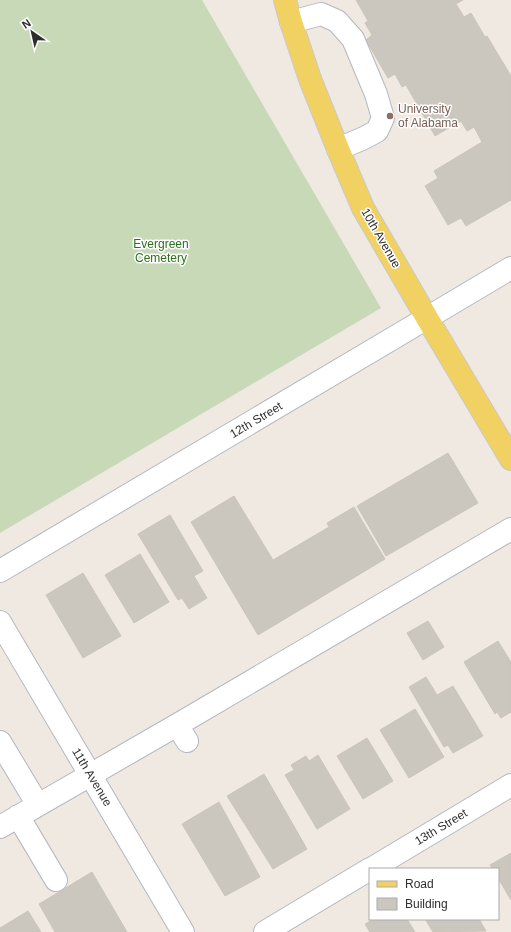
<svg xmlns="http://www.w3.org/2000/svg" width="511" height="932" font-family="Arial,sans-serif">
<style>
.cemetery{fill:#c8d9b8}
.building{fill:#cbc7bf;stroke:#cbc5ba}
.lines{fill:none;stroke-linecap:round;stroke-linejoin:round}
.minor-casing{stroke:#b4b7c1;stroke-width:24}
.major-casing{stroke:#c9c9c9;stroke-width:24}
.minor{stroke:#fff;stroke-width:22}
.major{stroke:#f2d163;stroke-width:22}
.education-dot{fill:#8d6e63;stroke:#fff;stroke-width:1.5}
.labels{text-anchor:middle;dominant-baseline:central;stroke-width:3;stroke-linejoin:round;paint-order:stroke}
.education-label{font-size:12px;fill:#785e54;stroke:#fff;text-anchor:start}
.street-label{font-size:12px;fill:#2e2e2e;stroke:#fff}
.park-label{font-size:12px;fill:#2c6e1b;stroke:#fff}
</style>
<rect width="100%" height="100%" fill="#efe9e1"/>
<!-- cemetery -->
<path class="cemetery" d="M0 0H202L381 308 0 533Z"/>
<!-- building -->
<path class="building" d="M356 0H463L456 4 464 17 471 13 485 37 487 36 511 76V79L510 80 511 81V200L466 226 461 218 448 225 425 186 438 178 434 171 482 142 474 127 467 131 461 121 435 136 406 85 402 87 395 74 388 78 366 40 372 35 365 23 368 21Z
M448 453 478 503 386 556 357 506Z
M234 496 273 560 329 527 327 523 354 507 385 559 258 635 191 522Z
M170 515 203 571 194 576 207 598 189 609 182 598 178 600 138 534Z
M140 554 169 602 134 623 105 575Z
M83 573 121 636 83 658 46 595Z
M428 621 444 647 423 660 407 633Z
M498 641 511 662V712L501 718 497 712 495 714 464 662Z
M426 677 437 695 453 686 483 736 453 753 448 745 444 747 409 687Z
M415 709 444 757 409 778 380 730Z
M367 738 393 781 363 799 337 756Z
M318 755 350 809 317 829 285 775 294 770 291 765 306 756 309 761Z
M264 774 307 849 273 869 227 796Z
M219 802 260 877 225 896 182 824Z
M511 853V900L498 878V869H493L490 865Z
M92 872 127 932H55L39 904Z
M28 911 41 932H0V928Z
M374 919H407L415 932H370L365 924Z
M425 919H469L471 921 474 919H479L486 931 433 932Z"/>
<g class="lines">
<defs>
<path id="minor" d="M291 22 321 14 337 21 353 39 376 94 383 118 377 131 364 138 338 149
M0 571 395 337 511 268
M0 622 183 932
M177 725 187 741
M0 742 38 805
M18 816 56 880
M0 827 177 725 511 529
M371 869 511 785
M265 932 370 869"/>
<path id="major" d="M285 0 291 22 310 79 338 149 363 208 427 318 511 459"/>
</defs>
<!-- minor casing -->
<use href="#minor" class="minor-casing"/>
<!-- major casing -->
<use href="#major" class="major-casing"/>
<!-- minor -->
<use href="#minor" class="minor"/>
<!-- major -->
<use href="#major" class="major"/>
</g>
<!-- markers -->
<circle class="education-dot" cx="390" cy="116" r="4"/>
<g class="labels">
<!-- education labels -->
<g class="education-label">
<text x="398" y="109">University<tspan x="398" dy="14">of Alabama</tspan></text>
</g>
<!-- street labels -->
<g class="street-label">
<text transform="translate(381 238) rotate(60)">10th Avenue</text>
<text transform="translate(256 420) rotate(-31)">12th Street</text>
<text transform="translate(92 777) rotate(59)">11th Avenue</text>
<text transform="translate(441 827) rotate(-31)">13th Street</text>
</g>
<!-- park labels -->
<g class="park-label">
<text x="161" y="244">Evergreen<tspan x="161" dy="14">Cemetery</tspan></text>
</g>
</g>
<!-- legend -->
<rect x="369" y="868" width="130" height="52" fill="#ffffff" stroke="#ababab"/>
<rect x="377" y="881" width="20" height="6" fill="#f2d163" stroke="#ababab"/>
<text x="405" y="888" font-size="12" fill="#2e2e2e">Road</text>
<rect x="377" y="898" width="20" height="12" fill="#cbc7bf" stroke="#ababab"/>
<text x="405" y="908" font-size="12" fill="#2e2e2e">Building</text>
<!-- north arrow -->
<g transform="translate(32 32) rotate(326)" stroke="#ffffff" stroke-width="3" paint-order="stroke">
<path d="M0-3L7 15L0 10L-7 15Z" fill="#2e2e2e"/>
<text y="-6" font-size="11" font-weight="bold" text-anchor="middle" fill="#2e2e2e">N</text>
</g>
</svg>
